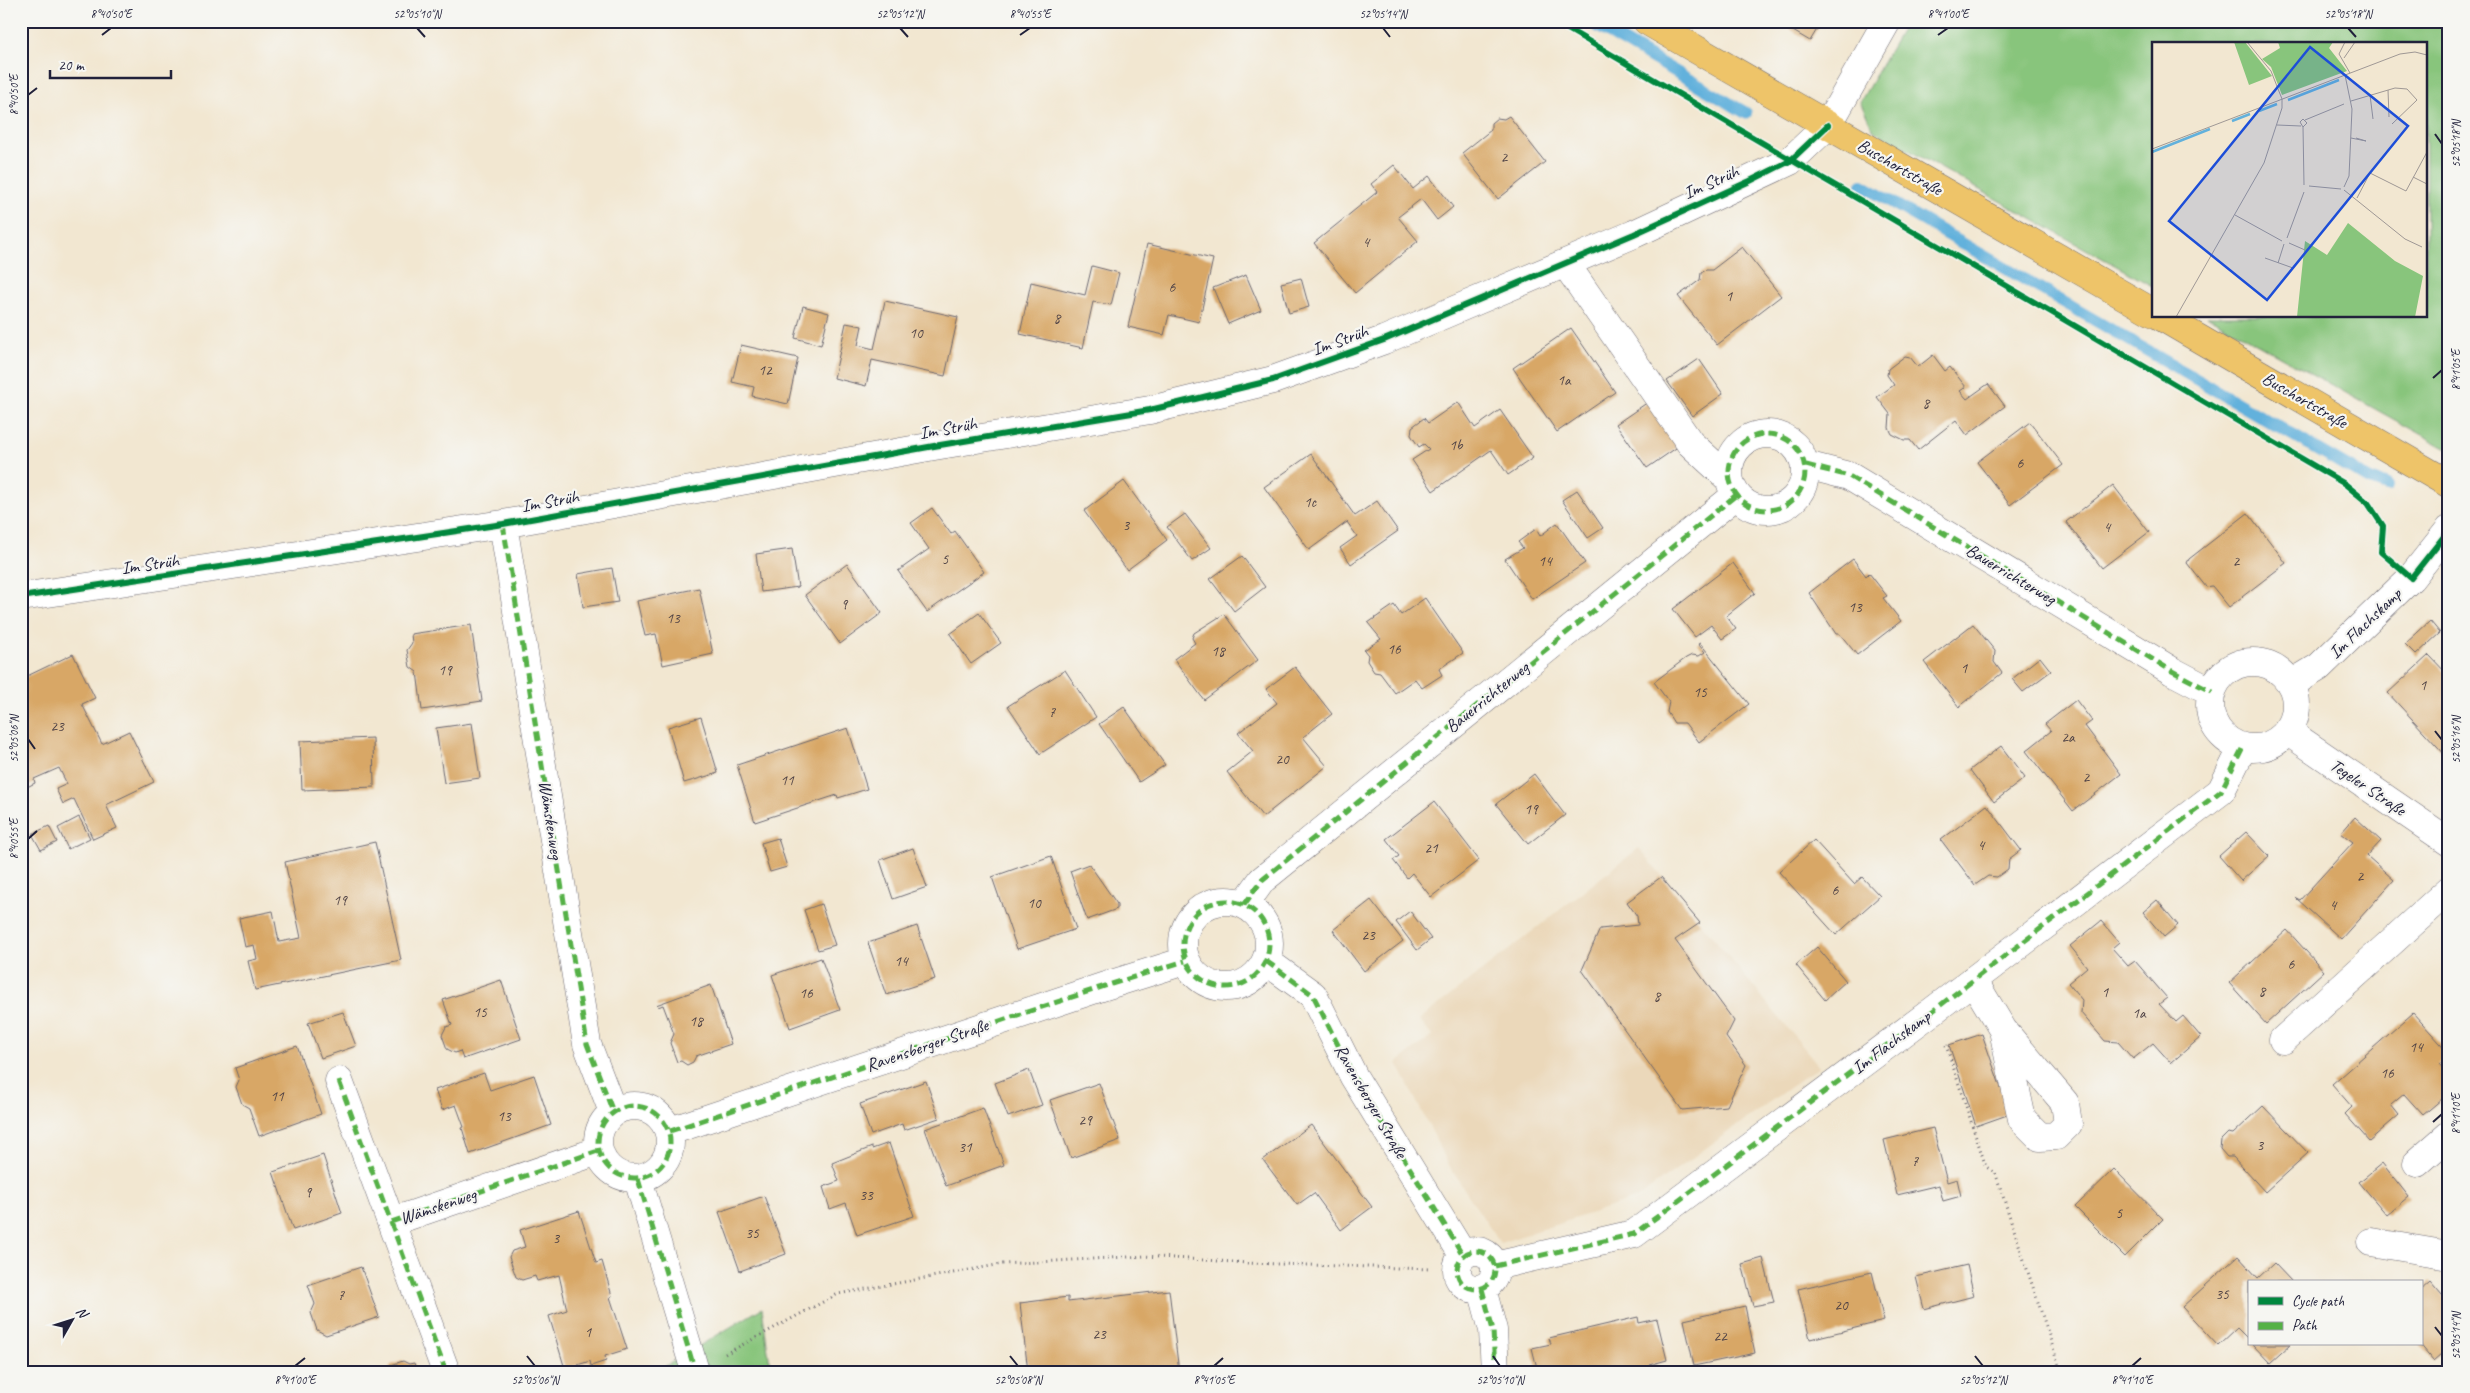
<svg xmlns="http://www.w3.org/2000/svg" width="2470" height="1393" font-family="Caveat,sans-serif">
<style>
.built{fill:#ebd8ba}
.green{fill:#88c57c;stroke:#55745c}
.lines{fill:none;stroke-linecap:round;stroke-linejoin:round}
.stream{stroke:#62b1dc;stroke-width:12}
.building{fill:#d8a766}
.minor-casing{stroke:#6b6770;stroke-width:29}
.major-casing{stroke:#6b6770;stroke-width:29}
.path{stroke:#6b6770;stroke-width:3;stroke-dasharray:1 4;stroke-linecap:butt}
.minor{stroke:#fff;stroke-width:28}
.major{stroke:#eec469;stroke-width:28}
.quiet{stroke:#55b146;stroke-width:5;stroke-dasharray:10 5;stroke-linecap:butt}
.cycleway-casing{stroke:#f6f6f2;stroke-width:9}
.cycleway{stroke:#00873e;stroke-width:6}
.ticks{fill:none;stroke:#22223b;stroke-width:2}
.labels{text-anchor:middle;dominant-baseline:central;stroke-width:4.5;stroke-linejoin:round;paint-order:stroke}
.number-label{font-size:15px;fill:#504346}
.street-label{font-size:18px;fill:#22223b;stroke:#f6f6f2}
.inset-river{fill:none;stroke:#62b1dc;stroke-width:2.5}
.inset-road{fill:none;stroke:#9f9895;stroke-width:1}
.view{fill:#1d4ed8;fill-opacity:0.15;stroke:#1d4ed8;stroke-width:2.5}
.inset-edge{fill:none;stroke:#22223b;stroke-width:2.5}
.neatline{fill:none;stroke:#22223b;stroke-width:2}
.ticks-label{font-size:12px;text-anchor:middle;fill:#22223b}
</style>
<rect width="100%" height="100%" fill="#f6f6f2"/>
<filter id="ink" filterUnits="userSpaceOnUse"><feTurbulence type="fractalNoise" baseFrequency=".02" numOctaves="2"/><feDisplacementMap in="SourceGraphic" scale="10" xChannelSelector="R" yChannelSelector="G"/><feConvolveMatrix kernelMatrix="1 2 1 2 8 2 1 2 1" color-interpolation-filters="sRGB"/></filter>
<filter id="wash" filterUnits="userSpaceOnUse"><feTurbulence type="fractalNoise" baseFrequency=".0096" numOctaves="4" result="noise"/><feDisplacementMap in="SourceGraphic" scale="20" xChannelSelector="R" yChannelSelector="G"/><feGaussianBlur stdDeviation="1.12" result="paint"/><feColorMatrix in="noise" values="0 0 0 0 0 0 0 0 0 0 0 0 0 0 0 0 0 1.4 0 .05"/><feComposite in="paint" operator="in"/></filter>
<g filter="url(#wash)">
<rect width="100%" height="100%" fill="#f2e7d1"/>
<!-- built -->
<path class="built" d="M1639 848 1819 1066 1637 1198 1500 1243 1451 1169 1397 1063 1432 1036 1419 1020Z"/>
<!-- green -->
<path class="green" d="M1907 21H2449V450L2207 316H2426V44H2154V287L1874 131 1860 102Z
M762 1308 771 1372H656Z"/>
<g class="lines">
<!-- stream -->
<path class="stream" d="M1589 21 1746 113
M1862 185 2370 480 2387 486"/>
</g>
<g id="blocks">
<!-- building -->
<path class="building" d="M1776 21H1822L1810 41Z
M1509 116 1545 162 1498 199 1462 153 1491 130V123L1497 118 1504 119Z
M1394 165 1413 189 1429 176 1453 207 1437 220 1421 199 1398 217 1418 241 1355 293 1314 243 1377 192 1371 184Z
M1147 244 1213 259 1199 322 1169 315 1164 335 1128 327Z
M1742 247 1781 296 1717 345 1678 296 1700 280 1701 273 1706 270H1712Z
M1092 266 1119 273 1111 305 1093 302 1083 348 1020 334 1031 282 1085 295Z
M1246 275 1261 310 1228 324 1213 288Z
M1301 278 1309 307 1289 313 1281 283Z
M885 301 958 317 945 376 872 360 866 386 834 378 846 323 862 326 858 345 874 349Z
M803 306 829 313 821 345 795 338Z
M1571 328 1615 392 1557 432 1513 368Z
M741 345 798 358 788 404 752 396 754 387 732 382Z
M1933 355 1945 371 1950 367 1966 387 1960 391 1967 399 1988 384 2005 406 1967 435 1956 420 1918 450 1910 440H1904L1892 434 1889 428 1890 414 1877 397 1894 385 1887 375 1888 369 1905 356 1910 357 1918 367Z
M1699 359 1723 394 1692 416 1667 381Z
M1651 400 1682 444 1647 468 1616 424Z
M1458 402 1475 428 1500 410 1533 458 1508 475 1491 450 1433 491 1412 460 1429 449 1424 444 1419 447 1411 435 1412 427 1424 418 1428 423Z
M2030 422 2063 465 2010 505 1977 462Z
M1311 454 1355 516 1377 501 1398 531 1351 564 1340 548 1357 536 1347 522 1309 550 1264 487Z
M1124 481 1167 540 1127 570 1084 511Z
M2113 485 2149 532 2102 568 2066 522Z
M1577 490 1603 528 1588 538 1562 500Z
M932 508 951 534 955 531 984 572 927 612 898 571 929 549 911 523Z
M2248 513 2286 563 2229 607 2212 586 2206 587 2187 563 2189 559Z
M1185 514 1211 548 1192 561 1167 527Z
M1557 523 1585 563 1532 599 1505 559 1523 548 1518 542 1536 529 1540 536Z
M792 549 798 587 761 592 756 554Z
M1242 556 1265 587 1234 611 1210 579Z
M1853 559 1866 576 1869 573 1887 596 1883 598 1901 621 1857 655 1840 634H1836L1809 593Z
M1733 563 1755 593 1726 616 1736 629 1722 639 1711 625 1695 637 1673 609Z
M847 564 882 613 840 644 805 595Z
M612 568 618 602 583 607 578 574Z
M699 588 713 654 663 665 656 634 645 636 637 601Z
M1425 598 1463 653 1439 669 1442 675 1422 688 1415 679 1395 693 1380 673 1374 672 1367 661 1368 655 1364 650 1381 639 1368 623 1394 605 1401 615Z
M979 613 1001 643 971 664 950 634Z
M1224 614 1258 660 1204 700 1174 659 1195 643 1192 638 1194 633Z
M2430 621 2440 633 2416 655 2405 644Z
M1973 624 1995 651 1994 662 2002 673 1959 707 1924 662Z
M471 625 482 701 422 710 417 672 410 667 407 650 412 643 411 634Z
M1700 643 1749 704 1699 742 1685 723H1674L1667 712 1669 702 1654 682 1686 658 1692 655 1699 656 1705 652 1698 644Z
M73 654 95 698 82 704 102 744 129 731 154 782 106 805 117 828 93 839 74 799 63 804 56 789 67 784 59 768 34 779 35 783 21 790V679Z
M2429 655 2449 676V759L2388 693Z
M2040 657 2051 671 2023 692 2012 679Z
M1295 667 1332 714 1303 737 1327 766 1263 817 1227 772 1253 751 1238 733 1277 703 1266 689Z
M1065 670 1096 717 1040 754 1008 706Z
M2076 700 2092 721 2085 726 2121 774 2073 811 2026 751 2051 731 2045 724Z
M1124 707 1165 765 1139 782 1099 724Z
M701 717 718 773 684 783 668 727Z
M472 723 480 778 444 783 436 728Z
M848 728 867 789 838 798 837 795 755 822 737 765Z
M373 738 374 787 302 790 300 741Z
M2001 746 2025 778 1994 802 1970 770Z
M1534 774 1565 815 1528 844 1496 804Z
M1434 802 1479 860 1431 897 1412 873 1407 878 1393 860 1399 856 1386 839Z
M1987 805 2021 850 2009 859 2008 869 1997 877 1988 876 1975 885 1941 840Z
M79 817 90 838 68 849 58 828Z
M2355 817 2381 841 2367 856 2394 880 2341 939 2296 898 2300 900 2353 842 2341 833Z
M49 826 57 842 41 850 32 834Z
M2246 832 2269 856 2241 881 2219 856Z
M778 838 787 867 770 872 761 843Z
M1814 840 1854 884 1862 877 1880 896 1836 935 1779 872Z
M375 842 401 960 255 990 248 961 257 959 254 945 245 947 239 918 273 911 279 942 301 938 285 862Z
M913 848 927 887 893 899 880 860Z
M1051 856 1076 929 1017 949 992 877Z
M1089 864 1117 904V909L1087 920 1070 871Z
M1661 877 1700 923 1675 940 1734 1021 1726 1037 1746 1065 1727 1106 1682 1110 1582 970 1600 929 1638 925 1637 916 1627 902Z
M1371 900 1403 941 1364 971 1333 930Z
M2157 900 2178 925 2164 937 2143 912Z
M821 904 835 945 818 950 804 910Z
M1410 911 1431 939 1417 950 1396 922Z
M2101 921 2119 942 2112 948 2128 966 2135 961 2167 998 2159 1004 2176 1022 2183 1016 2201 1037 2171 1063 2153 1043 2133 1059 2118 1042 2105 1041 2081 1013 2082 1000 2068 983 2087 967 2070 946Z
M917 926 935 979 886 995 868 943Z
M2287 930 2324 971 2266 1024 2229 983Z
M1817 947 1846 981 1825 1000 1796 965Z
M821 958 840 1010 790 1028 772 975Z
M501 980 521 1039 463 1059 460 1051 455 1053 447 1049 442 1035 446 1027 452 1025 443 1000Z
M711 985 731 1044 696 1056 693 1062 687 1065 681 1061 677 1062 670 1043 674 1034 663 1005 658 1007 656 1005Z
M343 1012 356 1046 321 1058 308 1023Z
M2413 1013 2449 1053V1057L2439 1064 2449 1075V1093L2423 1115 2404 1094 2391 1105 2399 1115 2369 1141 2345 1114 2352 1107 2332 1084Z
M1982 1034 2010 1114 1976 1126 1949 1045Z
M297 1046 321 1114 259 1136 249 1108 242 1104 236 1087 239 1080 235 1068Z
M1029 1070 1042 1105 1008 1117 995 1083Z
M484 1073 490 1090 534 1075 551 1125 470 1154 462 1128 464 1127 456 1105 442 1110 435 1090Z
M926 1081 939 1118 904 1130 902 1124 871 1135 860 1104Z
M1099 1083 1120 1140 1071 1158 1050 1100Z
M2263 1106 2308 1153 2265 1192 2233 1157H2227L2220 1149 2221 1140 2228 1133 2233 1134Z
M983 1108 1004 1165 946 1186 925 1129Z
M1311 1125 1372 1207 1341 1230 1314 1193 1297 1205 1263 1160Z
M1933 1128 1947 1182 1957 1179 1961 1196 1943 1201 1939 1185 1897 1195 1884 1140Z
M889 1143 914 1216 857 1235 846 1203 830 1209 823 1187 839 1181 832 1163 872 1147V1149Z
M323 1155 342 1213 293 1230 273 1172Z
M2382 1163 2409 1197 2387 1215 2359 1182Z
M2114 1169 2163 1219 2125 1257 2075 1207Z
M764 1196 786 1254 740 1271 719 1212Z
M579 1211 596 1263 602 1261 612 1296 610 1297 627 1349 605 1356 606 1361 591 1366 590 1361 565 1369 549 1316 567 1310 559 1275 537 1281 535 1276 522 1280 516 1277 509 1257 512 1251 525 1247 520 1230Z
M2238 1256 2258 1278 2274 1263 2292 1282H2249V1340L2237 1328 2218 1346 2182 1307Z
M1763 1258 1774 1302 1753 1306 1742 1264Z
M1967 1265 1974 1296 1924 1309 1916 1277Z
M361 1267 379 1317 326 1335 317 1330 311 1313 315 1304 308 1285Z
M1872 1272 1884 1321 1810 1339 1798 1289Z
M2430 1281 2449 1303V1347L2433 1361 2419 1344H2421V1289Z
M1169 1290 1179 1372H1028L1020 1303 1068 1297V1302Z
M1745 1306 1755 1353 1694 1366 1684 1320Z
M1638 1317 1639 1323 1657 1319 1667 1360 1649 1365 1650 1372H1538L1532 1348 1551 1344 1549 1338Z
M2252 1344H2291L2270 1363Z
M403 1361 409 1364 414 1363 417 1372H387L391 1365Z"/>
</g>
</g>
<g filter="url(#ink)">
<use href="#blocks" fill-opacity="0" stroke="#6b6770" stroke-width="1"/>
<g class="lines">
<defs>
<path id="minor" d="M1565 263 1690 443 1728 478
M1729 472a38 38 0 1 1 76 0a38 38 0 1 1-76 0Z
M1806 465 1849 476 2172 671 2212 692
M503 524 587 1044 613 1112
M21 597 503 524 934 446 1150 410 1273 380 1384 340 1634 234 1790 161 1828 125 1887 21
M2210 705a43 43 0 1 1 86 0a43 43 0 1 1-86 0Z
M2291 684 2319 667 2411 578 2449 530
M2287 731 2449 842
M1183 944a43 43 0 1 1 86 0a43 43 0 1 1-86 0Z
M1244 905 1262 880 1735 496
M1266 961 1313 995 1354 1077 1463 1255
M1973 980 2003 1030 2022 1119 2040 1137 2056 1136 2068 1124 2065 1103 2003 1030
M2283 1040 2449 890
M339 1081 446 1372
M598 1142a36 36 0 1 1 72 0a36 36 0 1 1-72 0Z
M670 1131 1105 986 1185 961
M2417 1163 2449 1135
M638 1179 695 1371
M391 1222 598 1151
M2371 1242 2449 1255
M1457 1270a19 19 0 1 1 38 0a19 19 0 1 1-38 0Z
M1495 1266 1634 1234 1934 1010 2221 791 2243 747
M1482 1289 1493 1330 1495 1372"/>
<path id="major" d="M1647 21 2154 313
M2160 316 2449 484"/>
</defs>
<!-- minor casing -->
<use href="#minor" class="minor-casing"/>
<!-- major casing -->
<use href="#major" class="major-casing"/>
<!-- path -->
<path class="path" d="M1946 1045 1986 1167 1995 1172 2061 1372
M725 1354 838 1294 1002 1264 1145 1256 1248 1263 1431 1269"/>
<!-- minor -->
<use href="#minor" class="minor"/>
<!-- major -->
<use href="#major" class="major"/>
<!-- quiet -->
<path class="quiet" d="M1729 472a38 38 0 1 1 76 0a38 38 0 1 1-76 0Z
M1806 465 1849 476 2172 671 2212 692
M503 524 587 1044 613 1112
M1183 944a43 43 0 1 1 86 0a43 43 0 1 1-86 0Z
M1244 905 1262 880 1735 496
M1266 961 1313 995 1354 1077 1463 1255
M339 1081 446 1372
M598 1142a36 36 0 1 1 72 0a36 36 0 1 1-72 0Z
M670 1131 1105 986 1185 961
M638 1179 695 1371 693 1372
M391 1222 598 1151
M1457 1270a19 19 0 1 1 38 0a19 19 0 1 1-38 0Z
M1495 1266 1634 1234 1934 1010 2221 791 2243 747
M1482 1289 1493 1330 1495 1372"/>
<defs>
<path id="cycleway" d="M1554 21 2345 484 2368 503 2383 526 2381 552 2411 578 2449 530
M21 597 503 524 934 446 1150 410 1273 380 1384 340 1634 234 1750 181 1790 161 1828 125"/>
</defs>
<!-- cycleway casing -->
<use href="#cycleway" class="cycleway-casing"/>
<!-- cycleway -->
<use href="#cycleway" class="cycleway"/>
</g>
</g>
<!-- ticks -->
<path class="ticks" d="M417 28 425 37M900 28 908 37M1383 28 1390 37M2348 28 2356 37M102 35 111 28M1020 35 1030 28M1938 35 1948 28M28 95 37 88M2435 134 2442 144M2433 378 2442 370M2435 731 2442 740M28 739 35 749M28 839 37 831M2433 1122 2442 1114M2435 1327 2442 1336M527 1356 535 1366M1010 1356 1018 1366M1493 1356 1500 1366M1975 1356 1983 1366M295 1366 305 1358M1214 1366 1223 1358M2132 1366 2141 1358"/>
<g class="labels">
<!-- number labels -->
<g class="number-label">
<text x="1504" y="157">2</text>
<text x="1366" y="242">4</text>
<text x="1172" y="287">6</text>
<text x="1729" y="296">1</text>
<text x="1057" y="318">8</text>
<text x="916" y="333">10</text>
<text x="765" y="370">12</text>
<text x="1564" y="380">1a</text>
<text x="1926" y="403">8</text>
<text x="1456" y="445">1b</text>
<text x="2020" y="463">6</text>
<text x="1310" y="502">1c</text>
<text x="1126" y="525">3</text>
<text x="2107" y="527">4</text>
<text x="945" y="559">5</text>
<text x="1545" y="561">14</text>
<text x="2236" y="561">2</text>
<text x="844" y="604">9</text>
<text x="1855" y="607">13</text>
<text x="673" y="618">13</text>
<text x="1394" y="649">16</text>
<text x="1218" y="651">18</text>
<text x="1964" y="668">1</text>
<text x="445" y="670">19</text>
<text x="2423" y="685">1</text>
<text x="1700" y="692">15</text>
<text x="1052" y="712">7</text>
<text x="57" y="726">23</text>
<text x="2068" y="737">2a</text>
<text x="1282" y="759">20</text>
<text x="2086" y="777">2</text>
<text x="787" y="780">11</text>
<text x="1531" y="809">19</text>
<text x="1981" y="845">4</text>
<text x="1431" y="848">21</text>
<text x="2360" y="876">2</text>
<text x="1835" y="890">6</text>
<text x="340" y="900">19</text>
<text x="1034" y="903">10</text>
<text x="2333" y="905">4</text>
<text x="1368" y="935">23</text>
<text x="901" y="961">14</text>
<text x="2291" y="964">6</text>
<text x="2262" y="991">8</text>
<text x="2105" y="992">1</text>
<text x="806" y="993">16</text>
<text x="1657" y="996">8</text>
<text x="480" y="1012">15</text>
<text x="2139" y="1013">1a</text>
<text x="696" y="1021">18</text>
<text x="2416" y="1047">14</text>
<text x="2387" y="1073">16</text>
<text x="277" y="1096">11</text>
<text x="504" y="1116">13</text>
<text x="1085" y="1120">29</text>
<text x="2260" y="1145">3</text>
<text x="965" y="1147">31</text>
<text x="1915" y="1161">7</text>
<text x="308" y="1192">9</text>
<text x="866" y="1195">33</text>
<text x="2119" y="1213">5</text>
<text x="752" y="1233">35</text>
<text x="556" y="1238">3</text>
<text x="2222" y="1294">35</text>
<text x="341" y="1295">7</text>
<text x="1841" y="1305">20</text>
<text x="588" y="1332">1</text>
<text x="1099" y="1334">23</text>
<text x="1720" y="1336">22</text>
</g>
<!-- street labels -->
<g class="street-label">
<text transform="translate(1900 167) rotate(30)">Buschortstraße</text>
<text transform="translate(1711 182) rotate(-24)">Im Strüh</text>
<text transform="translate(1340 340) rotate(-20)">Im Strüh</text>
<text transform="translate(2305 400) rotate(30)">Buschortstraße</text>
<text transform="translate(948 428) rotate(-10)">Im Strüh</text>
<text transform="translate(550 501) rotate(-10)">Im Strüh</text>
<text transform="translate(150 564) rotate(-8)">Im Strüh</text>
<text transform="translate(2011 574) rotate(31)">Bauerrichterweg</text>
<text transform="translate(2365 623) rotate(-44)">Im Flachskamp</text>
<text transform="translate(1487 697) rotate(-39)">Bauerrichterweg</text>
<text transform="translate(2368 787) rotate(34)">Tegeler Straße</text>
<text transform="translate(551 820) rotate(81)">Wämskenweg</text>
<text transform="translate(1891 1042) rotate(-37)">Im Flachskamp</text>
<text transform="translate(927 1045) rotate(-19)">Ravensberger Straße</text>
<text transform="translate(1371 1101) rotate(60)">Ravensberger Straße</text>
<text transform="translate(438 1206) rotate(-19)">Wämskenweg</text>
</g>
</g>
<!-- overview -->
<g transform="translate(2152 42)">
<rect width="275" height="275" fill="#f2e7d1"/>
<path d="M82 0H93L120 34 97 43ZM126 0H181L177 6 195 29 130 53 119 25 110 17 128 6ZM196 181 243 219 271 234 263 275H145L153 199 175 213Z" fill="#88c57c"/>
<path class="inset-river" d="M136 58 187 38M107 69 125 62M80 79 98 72M0 110 58 87"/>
<path class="inset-road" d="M193 0 187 12 198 31M192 16 203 0M236 48 237 75M218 53 221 77M199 59 243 46 255 47 265 58 240 82M153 78 192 62M125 83 149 84M151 85 155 81 151 77 148 80 151 85 152 143M199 96 214 99 204 96M0 107 248 12 263 10 275 13M261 135 275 142M157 144 189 147M192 145 197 134 200 67 193 33M192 148 253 197 270 205M205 156 218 131 254 149 275 110M83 173 130 199M135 196 152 150M137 201 153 208M113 216 141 226M126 221 132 202M24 275 112 121 130 66V57L119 29 95 0"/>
<path class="view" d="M158 5 256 84 115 258 17 179Z"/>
<rect width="275" height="275" class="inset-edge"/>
</g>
<!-- margin -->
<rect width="2470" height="1393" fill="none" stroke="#f6f6f2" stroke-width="55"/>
<!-- legend -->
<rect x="2248" y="1280" width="175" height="65" fill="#f6f6f2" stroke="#a1a1a9"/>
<rect x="2258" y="1297" width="25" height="8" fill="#00873e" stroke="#a1a1a9"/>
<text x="2292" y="1306" font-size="15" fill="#22223b">Cycle path</text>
<rect x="2258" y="1322" width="25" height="8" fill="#55b146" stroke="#a1a1a9"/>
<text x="2292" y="1330" font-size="15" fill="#22223b">Path</text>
<!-- north arrow -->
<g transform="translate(72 1320) rotate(51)" stroke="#f6f6f2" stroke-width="4" paint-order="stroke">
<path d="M0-4L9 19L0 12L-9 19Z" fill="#22223b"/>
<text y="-8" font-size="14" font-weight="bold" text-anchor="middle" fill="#22223b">N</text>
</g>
<!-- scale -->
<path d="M50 70v8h121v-8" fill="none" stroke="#22223b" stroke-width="2.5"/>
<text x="58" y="70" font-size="15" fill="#22223b" stroke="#f6f6f2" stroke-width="4" paint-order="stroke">20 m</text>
<rect x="28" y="28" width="2414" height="1338" class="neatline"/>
<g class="ticks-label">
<text x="111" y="18">8°40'50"E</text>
<text x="417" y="18">52°05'10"N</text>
<text x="900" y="18">52°05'12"N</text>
<text x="1030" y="18">8°40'55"E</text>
<text x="1383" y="18">52°05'14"N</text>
<text x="1948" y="18">8°41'00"E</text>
<text x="2348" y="18">52°05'18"N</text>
<text transform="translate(14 95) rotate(-90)" y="4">8°40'50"E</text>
<text transform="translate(2456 144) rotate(-90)" y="4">52°05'18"N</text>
<text transform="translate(2456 370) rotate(-90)" y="4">8°41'05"E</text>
<text transform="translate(14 739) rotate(-90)" y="4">52°05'06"N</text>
<text transform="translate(2456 740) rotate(-90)" y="4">52°05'16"N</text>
<text transform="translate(14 839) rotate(-90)" y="4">8°40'55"E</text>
<text transform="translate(2456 1114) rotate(-90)" y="4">8°41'10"E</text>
<text transform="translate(2456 1336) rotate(-90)" y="4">52°05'14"N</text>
<text x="295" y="1384">8°41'00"E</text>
<text x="535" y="1384">52°05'06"N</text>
<text x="1018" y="1384">52°05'08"N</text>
<text x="1214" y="1384">8°41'05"E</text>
<text x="1500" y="1384">52°05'10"N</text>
<text x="1983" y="1384">52°05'12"N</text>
<text x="2132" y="1384">8°41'10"E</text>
</g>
</svg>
